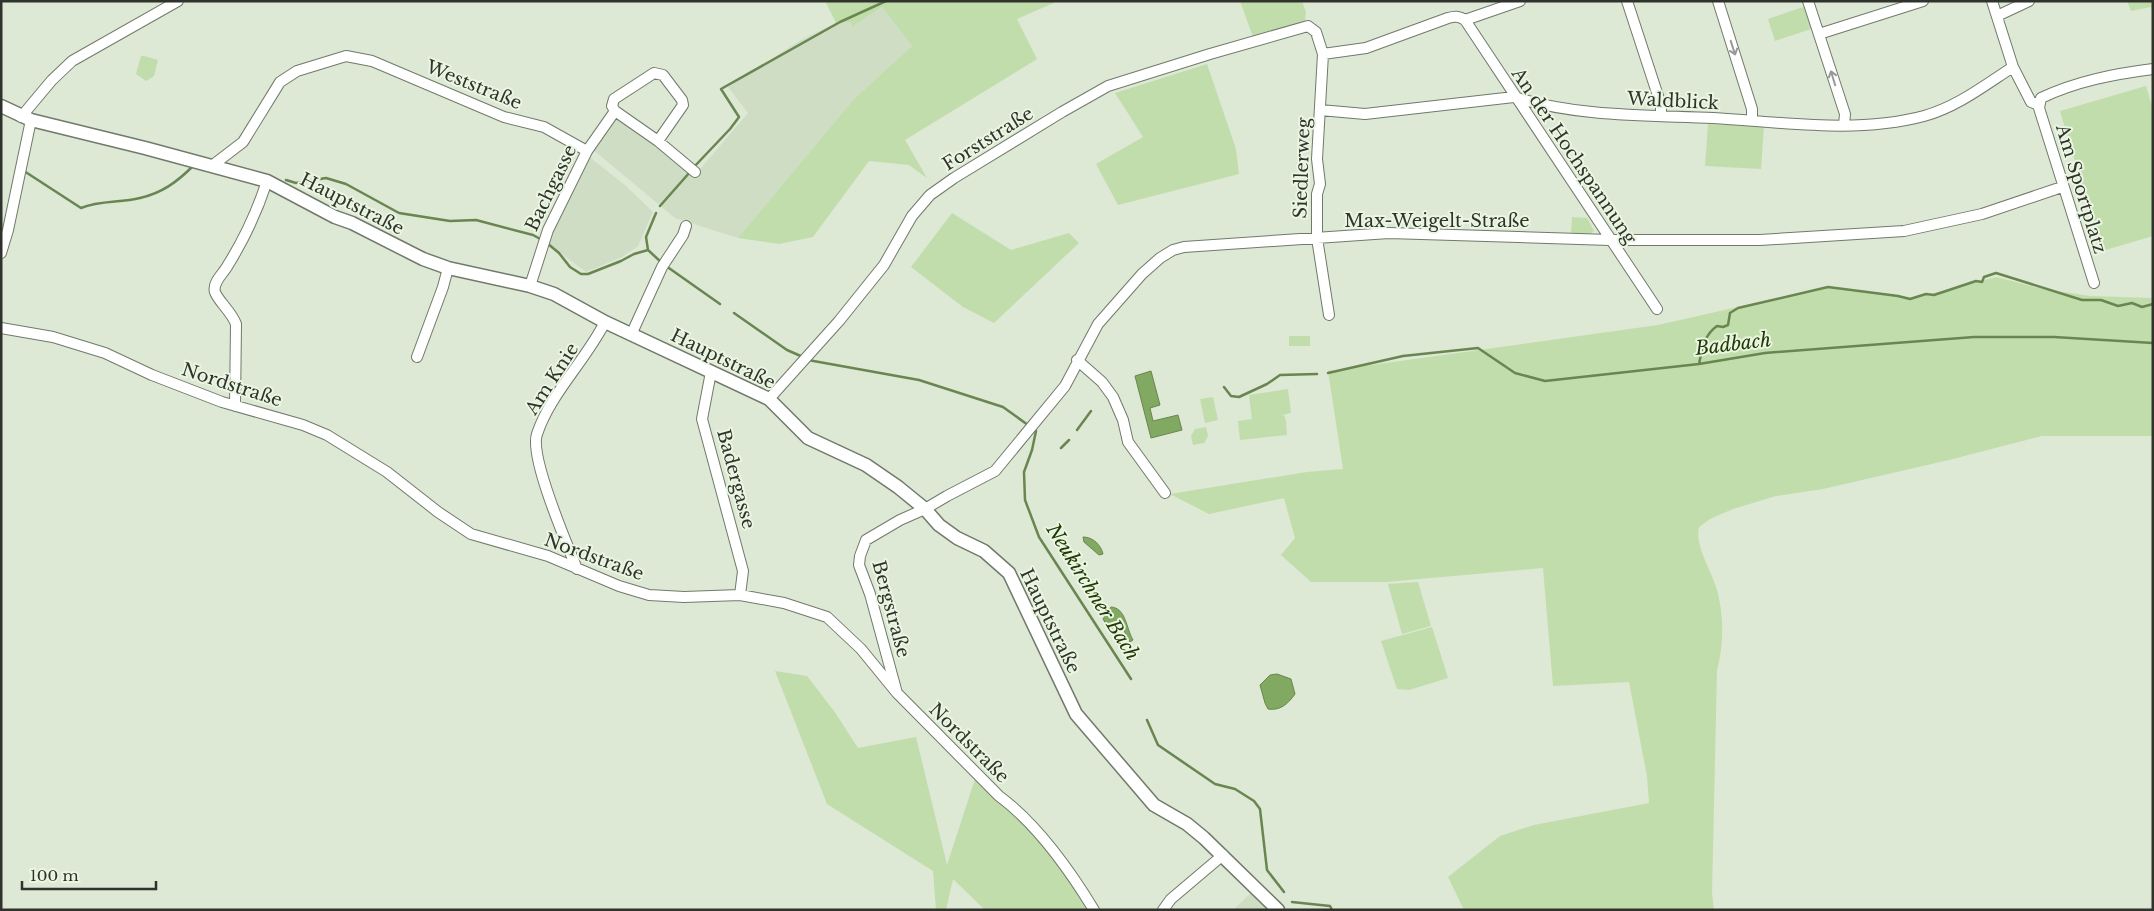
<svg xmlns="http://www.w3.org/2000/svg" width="2154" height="911" font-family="'Libre Baskerville',serif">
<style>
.built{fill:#ceddc4}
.green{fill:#c1ddac}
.water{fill:#82a961;stroke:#698651}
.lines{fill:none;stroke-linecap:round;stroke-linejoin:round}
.stream{stroke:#698651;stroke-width:2.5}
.minor-casing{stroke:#717a6a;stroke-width:12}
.tertiary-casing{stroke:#717a6a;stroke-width:15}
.minor{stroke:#fff;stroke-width:10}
.tertiary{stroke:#fff;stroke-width:12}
.oneway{stroke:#979996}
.labels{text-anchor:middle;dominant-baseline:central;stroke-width:4;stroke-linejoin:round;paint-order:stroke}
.street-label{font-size:18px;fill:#2f332c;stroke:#eaf5e2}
.water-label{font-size:19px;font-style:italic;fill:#213a04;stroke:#eaf5e2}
</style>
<rect width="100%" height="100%" fill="#dde8d5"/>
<!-- built -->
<path class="built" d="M882 7 912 46 853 100 738 238 675 218 591 148 617 117 696 174 748 113 728 87 801 40 836 23 851 22 852 27Z
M587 155 626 186 653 212 638 246 622 257 586 272 546 242Z
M1252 892 1269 910H1233Z"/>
<!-- green -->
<path class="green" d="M825 1H1058L1017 19 1037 59 905 140 927 178 909 165 869 161 813 237 779 244 738 238 853 100 912 46 882 7 852 27 851 22 836 23Z
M1240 1H1302L1306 12 1305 21 1253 37Z
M2127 1H2153V14L2151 7 2131 11Z
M1809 5 1817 27 1775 41 1768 19Z
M141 56H144L158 60 154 76 146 81 136 74Z
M1207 64 1236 149 1239 174 1118 205 1096 164 1143 137 1115 93Z
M2146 86 2153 110V236L2102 251 2060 111Z
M1708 124 1764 126 1761 169 1705 166Z
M952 213 1011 250 1069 233 1079 243 994 323 963 307 911 267Z
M1572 217 1587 218 1594 231 1590 234 1571 233Z
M1996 277 2043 289 2090 296 2153 298V436H2042L1949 460 1823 489 1776 496 1733 509 1710 519 1699 527C1694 544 1712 572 1717 590 1724 617 1724 643 1717 670L1712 893 1714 910H1464L1448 877 1500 836 1534 825 1649 803 1647 776 1629 682 1553 686 1543 568 1386 582H1311L1281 555 1295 538 1284 498 1209 514 1170 494 1307 472 1343 469 1328 371 1658 325 1826 287 1915 298Z
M1289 336H1310V346H1289Z
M1288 389 1291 413 1277 416 1284 415 1286 421 1287 435 1240 440 1238 421 1252 419 1249 395Z
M1213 397 1218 420 1205 423 1200 399Z
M1206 427 1208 436 1204 443 1193 445 1191 436 1195 429Z
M1418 582 1431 626 1402 634 1388 584Z
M1432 627 1448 678 1409 690 1397 689 1381 641Z
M775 671 807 676 834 711 858 748 916 737 947 865 975 779 1025 825 1066 873 1091 910H985L953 879 946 910H936L933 871 827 804Z"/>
<!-- water -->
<path class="water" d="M1151 371 1160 405 1150 408 1153 421 1178 415 1182 430 1151 438 1135 376Z
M1083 537C1093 537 1101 545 1103 554L1099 555 1084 542Z
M1111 607C1126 608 1126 628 1133 640L1130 642 1121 625 1109 629 1103 619Z
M1277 674 1291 679 1295 694C1288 704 1280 711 1268 709L1265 703 1260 685 1270 675Z"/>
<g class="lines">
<!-- stream -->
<path class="stream" d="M693 168 730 129 739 117 721 89 840 22 886 1
M24 171 81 208C100 200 120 203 140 198 162 193 177 182 193 166
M286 180 296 183 326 178 346 184 399 213 450 221 476 220 533 235 542 240
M660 206 690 172
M547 243 559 253 570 267 581 274H588L621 261 634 254 648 250 662 263
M648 250 646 237 656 213
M666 266 720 304
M734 313 787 350 803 357
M808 360 919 380 1003 407 1028 425
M1699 364C1702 349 1704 335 1717 326L1723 327 1728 325 1730 313 1738 308 1828 287 1898 296 1910 299 1926 294 1934 295 1976 281 1982 282 1984 277 1996 273 2082 300H2101L2118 306 2132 303 2142 307 2153 304
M1328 373 1403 356 1478 348 1515 373 1545 381 1699 364 1765 353 1974 337H2054L2153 343
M1224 387 1231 396 1239 397 1267 384 1280 375 1317 374
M1032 428 1036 431 1032 450 1024 472 1025 500 1039 537 1131 679
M1077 430 1091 411
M1061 448 1069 440
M1147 720 1158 745 1215 784 1235 789 1254 801 1260 809 1267 870 1284 892
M1292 902 1330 906 1332 910"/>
<defs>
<path id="minor" d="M1627 1 1661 105V116
M1718 1 1752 109V121
M1808 1 1845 114 1844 125
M1992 1 2013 67 2031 102 2039 105
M1997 16 2029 1
M1465 20 1520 1
M1819 34 1923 1
M1323 54 1366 48 1448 18C1455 16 1459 16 1465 20L1657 309
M1320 110 1365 114 1514 97C1578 117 1647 115 1713 118 1782 122 1857 134 1924 116 1957 107 1985 85 2013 67
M615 111 612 106 614 99 654 73 663 75 682 100 683 105 658 141
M21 117 52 80 72 61 178 1
M213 165 243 142 280 82 297 71 346 56 372 61 504 117 544 127 587 151
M1 253 8 230 31 120
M2094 283 2039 108 2041 98C2077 81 2114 74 2153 69
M530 286 548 230 587 151 615 111 658 141 695 172
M1 328 53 337 105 353 152 375 222 402 303 425 327 435 387 472 438 512 471 534 548 556 619 586 649 595 684 597 740 595 784 603 827 617 861 649 897 693 999 796C1037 824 1069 869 1094 910
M631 335 662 267 683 235 686 226
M417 357 443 287 448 268
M1077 360 1102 382 1113 397 1123 420 1128 442 1165 493
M711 372 702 419 743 571 740 595
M769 399 839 321 884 265 912 216 930 195 954 178 1062 112 1108 86 1210 54 1308 26 1316 32 1323 54 1317 159 1320 184 1317 194V238L1329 315
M235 406 236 324C231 311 218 301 215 292 212 282 224 273 228 265 246 236 257 212 267 181
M577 569C567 544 529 457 537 434 550 394 586 360 605 322
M897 693 870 594 859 565 860 556 866 540 900 520 925 509 947 496 995 471 1065 386 1098 324 1142 274 1160 258 1173 250 1184 247 1389 233 1610 240H1760L1904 231 1982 214 2062 187
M1163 910 1171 899 1223 855"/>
<path id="tertiary" d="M1 106 31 120 145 148 267 181 335 217 352 223 423 259 448 268 530 286 554 294 605 322 769 399 808 438 866 465 898 487 925 509 939 525 957 538 984 551 1009 573 1076 714 1154 805 1187 824 1204 838 1278 910"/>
</defs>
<!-- minor casing -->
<use href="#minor" class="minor-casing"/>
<!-- tertiary casing -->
<use href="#tertiary" class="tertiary-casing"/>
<!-- minor -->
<use href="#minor" class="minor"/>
<!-- tertiary -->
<use href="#tertiary" class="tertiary"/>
</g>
<!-- one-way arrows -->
<defs><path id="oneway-shaft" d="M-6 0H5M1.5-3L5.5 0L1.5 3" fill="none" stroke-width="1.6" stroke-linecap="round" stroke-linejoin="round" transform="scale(1.25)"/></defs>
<g class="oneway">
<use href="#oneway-shaft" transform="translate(1733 48) rotate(72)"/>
<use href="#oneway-shaft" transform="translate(1833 78) rotate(-107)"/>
</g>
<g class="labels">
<!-- street labels -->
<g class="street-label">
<text transform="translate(474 85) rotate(22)">Weststraße</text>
<text transform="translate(1673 101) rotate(3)">Waldblick</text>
<text transform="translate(988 139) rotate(-32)">Forststraße</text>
<text transform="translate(1574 156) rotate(56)">An der Hochspannung</text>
<text transform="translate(1302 168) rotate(-88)">Siedlerweg</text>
<text transform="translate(551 188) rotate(-64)">Bachgasse</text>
<text transform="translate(2081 189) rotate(73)">Am Sportplatz</text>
<text transform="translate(352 204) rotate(27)">Hauptstraße</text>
<text x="1437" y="221">Max-Weigelt-Straße</text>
<text transform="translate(723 359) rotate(26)">Hauptstraße</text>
<text transform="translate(552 379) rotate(-57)">Am Knie</text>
<text transform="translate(232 385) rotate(18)">Nordstraße</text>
<text transform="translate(736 479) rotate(75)">Badergasse</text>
<text transform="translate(594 557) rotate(20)">Nordstraße</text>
<text transform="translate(891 609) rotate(75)">Bergstraße</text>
<text transform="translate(1050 621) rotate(64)">Hauptstraße</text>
<text transform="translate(969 743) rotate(45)">Nordstraße</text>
</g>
<!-- water labels -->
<g class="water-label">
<text transform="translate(1733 344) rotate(-7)">Badbach</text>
<text transform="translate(1093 592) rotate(58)">Neukirchner Bach</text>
</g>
</g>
<!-- border -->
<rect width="2154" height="911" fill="none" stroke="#2f332c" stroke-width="5"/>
<!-- scale -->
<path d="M22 881v8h134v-8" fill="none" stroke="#2f332c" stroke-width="2.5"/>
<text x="30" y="881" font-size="15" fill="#2f332c" stroke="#eaf5e2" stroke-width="4" paint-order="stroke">100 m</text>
</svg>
